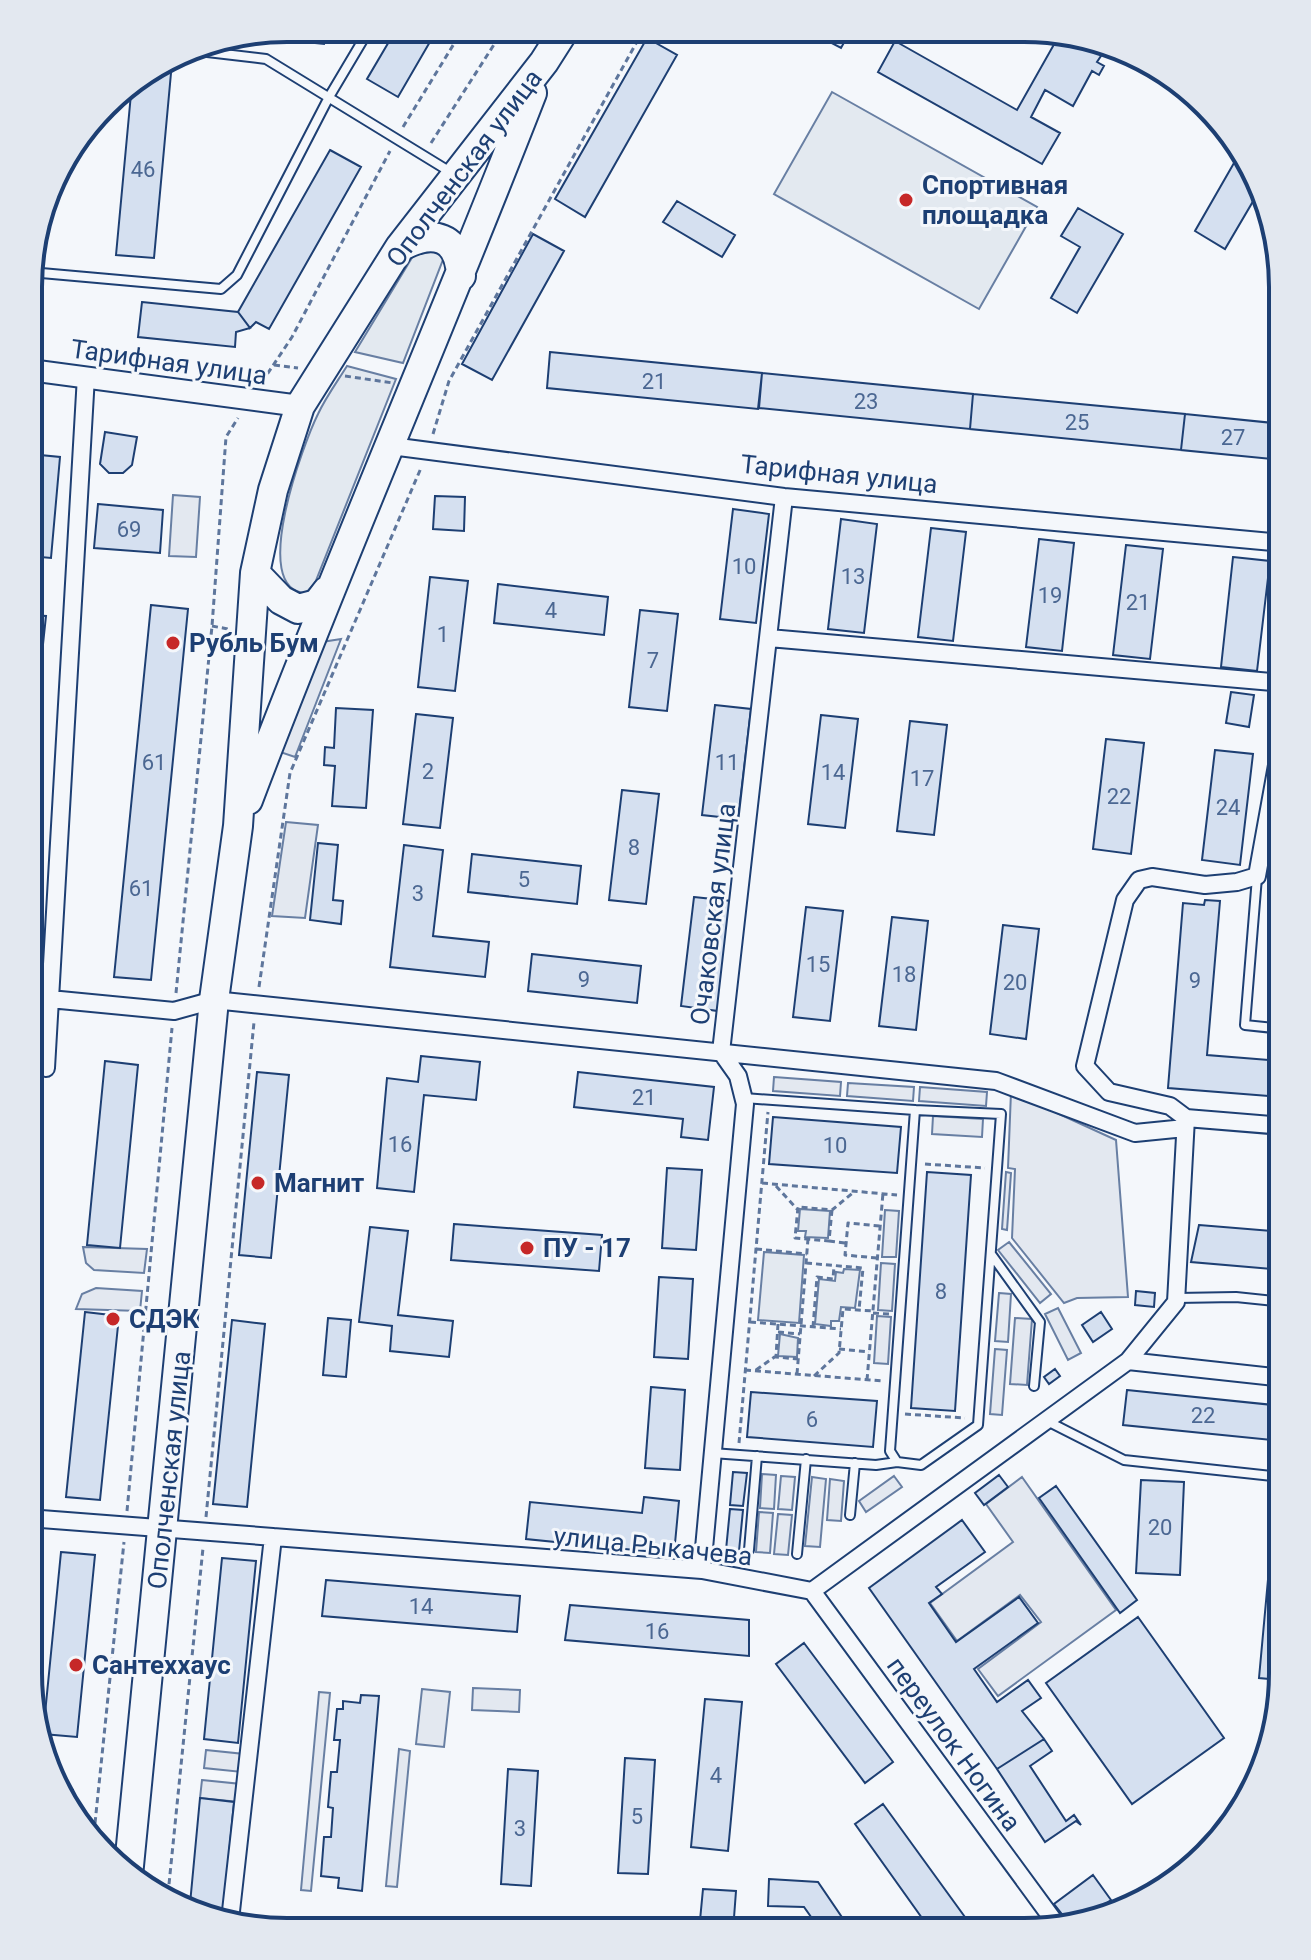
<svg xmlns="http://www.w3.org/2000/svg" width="1311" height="1960" font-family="Roboto,sans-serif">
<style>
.green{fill:#e3e9f0;stroke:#687fa3;stroke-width:2}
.parking{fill:#e3e8f0;stroke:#687fa3;stroke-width:2}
.building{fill:#d5e0f0;stroke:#1d3f73;stroke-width:2}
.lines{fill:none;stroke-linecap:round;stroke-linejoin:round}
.service-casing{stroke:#1d3f73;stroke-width:12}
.minor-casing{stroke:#1d3f73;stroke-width:20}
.tertiary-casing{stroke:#1d3f73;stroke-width:24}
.trunk-casing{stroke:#1d3f73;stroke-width:32}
.path{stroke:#5e769c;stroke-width:3;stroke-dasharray:6 4;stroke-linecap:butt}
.service{stroke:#f4f7fb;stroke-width:8}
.minor{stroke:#f4f7fb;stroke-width:16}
.tertiary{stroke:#f4f7fb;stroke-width:20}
.trunk{stroke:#f4f7fb;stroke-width:28}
.poi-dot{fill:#c62828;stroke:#f4f7fb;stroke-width:3}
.labels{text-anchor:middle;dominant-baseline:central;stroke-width:6;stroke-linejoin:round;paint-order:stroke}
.number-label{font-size:22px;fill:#4b6792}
.street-label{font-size:26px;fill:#1d3f73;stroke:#f4f7fb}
.poi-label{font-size:26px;font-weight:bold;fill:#1d3f73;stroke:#f4f7fb;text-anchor:start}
.rim{fill:none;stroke:#1d3f73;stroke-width:4}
</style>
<rect width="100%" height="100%" fill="#f4f7fb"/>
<!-- green -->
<path class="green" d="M832 92 1037 207 979 309 774 194Z
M433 247 444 257 403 363 355 352 416 251Z
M347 366 396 379 315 583 306 593C248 591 304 442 318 414 326 397 337 382 347 366Z
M800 1209 830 1211 828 1238 805 1237 806 1231H798Z
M764 1252 804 1255 799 1323 758 1320Z
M844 1269 860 1270 855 1308 841 1307 839 1321H831V1326L815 1324 819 1279 835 1281 836 1272 843 1273Z
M780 1334 798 1338 797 1357 778 1356Z"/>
<!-- parking -->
<path class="parking" d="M173 495 200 497 196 557 169 556Z
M341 639 295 757 277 751 322 642Z
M286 822 318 825 305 918 272 916Z
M774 1077 841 1082 840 1096 773 1091Z
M848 1083 914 1087 913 1101 847 1096Z
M920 1087 987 1092 986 1106 919 1101Z
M1011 1092 1116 1140 1128 1297 1077 1298 1064 1303 1012 1238 1015 1169 1008 1168Z
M933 1116 983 1119 982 1137 932 1134Z
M31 1151 42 1153 29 1278V1167Z
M1006 1172 1011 1173 1007 1230 1002 1229Z
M885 1210 899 1211 896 1257H882Z
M1009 1242 1051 1294 1040 1303 998 1250Z
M83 1247 147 1249 144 1273 94 1270 86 1263Z
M881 1263 895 1264 892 1311 878 1310Z
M96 1288 142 1291 140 1311 76 1309 82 1294Z
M999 1293 1011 1294 1008 1342 995 1341Z
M1058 1308 1081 1353 1068 1360 1045 1314Z
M877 1316 891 1317 888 1364 874 1363Z
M1015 1318 1032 1319 1027 1385 1010 1384Z
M995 1349 1007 1350 1002 1415 990 1414Z
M762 1474 776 1475 774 1509 760 1508Z
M781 1476 795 1477 792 1510 778 1509Z
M894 1476 902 1487 866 1512 859 1501Z
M812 1477 826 1479 820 1547 805 1546Z
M1022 1477 1116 1610 998 1696 978 1669 1041 1622 1020 1595 957 1641 930 1603 1013 1542 986 1504Z
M830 1479 844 1481 841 1521 827 1520Z
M759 1512 773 1513 770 1553 756 1552Z
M778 1514 792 1515 788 1555 774 1554Z
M473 1688 520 1690 519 1712 472 1710Z
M422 1689 450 1692 444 1747 416 1744Z
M319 1692 330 1693 311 1891 301 1890Z
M399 1749 410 1751 397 1887 386 1886Z
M206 1750 244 1754 242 1772 204 1768Z
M202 1780 241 1784 239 1802 200 1798Z"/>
<!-- building -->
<path class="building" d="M287 28H326L324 44 286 40Z
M397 28H438L398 97 367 79Z
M807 30H851L841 48Z
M1061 32 1105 50 1097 62 1104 66 1099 75 1092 71 1073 106 1045 90 1031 117 1060 133 1042 164 878 72 895 41 1017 110Z
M647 38 677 55 585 217 555 199Z
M152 72 171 73 154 258 116 255 132 83Z
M330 150 361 167 269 329 256 322 250 328 238 312Z
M1238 156 1262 186 1225 249 1195 231Z
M677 201 735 235 722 257 663 222Z
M1078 208 1123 234 1077 313 1051 298 1080 247 1061 236Z
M40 225 36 270 30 269V253Z
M533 234 564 251 492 380 462 364Z
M142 302 238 312 250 328 236 332 235 347 138 337Z
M550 352 762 373 758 409 547 388Z
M762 373 973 394 970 429 759 408Z
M973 394 1185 414 1181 450 970 429Z
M1185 414 1283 424V460L1181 450Z
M105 432 137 437 132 465 123 473H109L100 464Z
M30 454 60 457 51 558 30 556Z
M435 496 465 497 464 531 433 529Z
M98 504 163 510 160 553 94 548Z
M733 509 769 514 756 623 720 619Z
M841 519 877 524 864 633 828 629Z
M931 528 966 532 953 641 918 637Z
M1039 539 1074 543 1062 651 1026 647Z
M1126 545 1163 549 1150 659 1113 655Z
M1233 557 1270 561 1257 671 1221 667Z
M430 577 468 581 455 691 418 687Z
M498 584 608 597 604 635 494 623Z
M151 605 188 609 151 980 114 977Z
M640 610 678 614 667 711 629 707Z
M30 615 46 616 39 682 30 681Z
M1231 692 1254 695 1249 727 1226 723Z
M715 705 751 709 738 819 702 815Z
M336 708 373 710 366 808 332 806 335 766 324 765 325 747 334 748Z
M416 714 453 718 440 828 403 824Z
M821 715 858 719 845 828 808 824Z
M910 721 947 725 934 835 897 831Z
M30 729 35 730 29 782Z
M1106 739 1144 743 1131 854 1093 849Z
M1215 750 1253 754 1240 865 1202 860Z
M622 790 659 794 646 904 609 900Z
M318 843 338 845 333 900 343 901 341 924 310 920Z
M404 845 443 850 433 936 489 942 485 977 390 967Z
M472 854 581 866 577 904 468 892Z
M1280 876H1283V912L1272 911Z
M694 897 731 901 718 1011 681 1006Z
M1205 900 1220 901 1207 1055 1283 1061V1097L1168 1088 1183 903 1204 905Z
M806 907 843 911 830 1021 793 1017Z
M892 917 928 921 916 1030 879 1026Z
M1003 925 1039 929 1026 1039 990 1034Z
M532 954 641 966 637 1003 528 991Z
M421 1056 480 1062 476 1100 424 1095 414 1192 377 1188 387 1078 418 1082Z
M105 1061 138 1065 120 1248 87 1245Z
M257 1072 289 1075 271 1258 239 1255Z
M578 1072 714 1087 708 1140 681 1137 683 1119 574 1107Z
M773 1117 901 1127 897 1173 769 1164Z
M667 1168 702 1170 696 1250 662 1248Z
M927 1172 971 1175 955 1411 911 1408Z
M454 1224 602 1235 599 1271 451 1260Z
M1199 1225 1283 1232V1270L1191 1262Z
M370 1227 408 1231 398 1315 453 1321 449 1357 390 1351 392 1326 359 1322Z
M659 1277 693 1279 688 1359 654 1357Z
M1136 1291 1155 1293 1154 1307 1135 1305Z
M85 1312 119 1316 100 1500 66 1497Z
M1101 1312 1112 1329 1093 1342 1082 1325Z
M328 1318 351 1320 346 1377 323 1375Z
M232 1320 265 1324 247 1507 213 1504Z
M1055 1369 1060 1376 1049 1384 1044 1377Z
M651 1387 685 1390 680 1470 645 1468Z
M1127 1390 1283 1406V1441L1123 1425Z
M751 1392 877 1401 873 1447 747 1437Z
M733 1472 747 1473 743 1506 730 1505Z
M999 1475 1008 1487 984 1505 975 1493Z
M1141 1480 1184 1482 1180 1575 1136 1573Z
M1056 1486 1137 1600 1120 1613 1039 1498Z
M644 1497 679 1501 674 1554 526 1539 530 1502 642 1513Z
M1275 1503 1282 1504V1680L1259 1678Z
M730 1509 743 1510 739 1551 726 1550Z
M962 1520 985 1552 936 1587 942 1594 929 1603 956 1642 1019 1597 1038 1623 974 1669 997 1702 1028 1680 1041 1698 1022 1711 1044 1739 997 1769 869 1588Z
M61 1552 95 1555 77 1737 43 1734Z
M222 1558 256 1561 238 1743 204 1739Z
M326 1580 520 1596 517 1632 322 1616Z
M570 1605 749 1620V1656L565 1640Z
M1138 1617 1224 1738 1132 1804 1046 1683Z
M804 1643 893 1762 865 1783 776 1664Z
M361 1695 379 1696 362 1891 338 1888 339 1878 321 1876 324 1837H331L333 1808 328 1807 331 1772H337L340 1740H334L337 1709H343V1701L360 1703Z
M705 1699 742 1702 728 1851 691 1847Z
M1044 1739 1052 1751 1030 1766 1066 1821 1074 1815 1081 1825 1076 1821 1045 1842 997 1769Z
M625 1758 655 1760 648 1874 618 1873Z
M508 1769 538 1771 531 1886 501 1884Z
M61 1789 73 1790 72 1803Z
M200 1798 234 1802 223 1917 190 1904Z
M883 1804 970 1924 959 1932H932L855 1824Z
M1093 1875 1111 1900 1099 1909 1105 1916 1069 1923 1054 1904Z
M769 1879 818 1882 852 1932 821 1931 804 1907 768 1906Z
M703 1889 736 1891 733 1931H699Z
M452 1922 487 1925 486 1930H451Z"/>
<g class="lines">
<defs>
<path id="service" d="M267 34V31
M190 50 266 59 452 173
M30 272 221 289 237 275 329 97 370 28
M1257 877 1245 1025 1283 1029
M744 1098 915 1110 890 1451 897 1462 921 1465 978 1425 1001 1114 915 1110
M991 1254 1040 1322 1034 1386
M1177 1298 1236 1297 1283 1302
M1047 1421 1124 1460 1282 1477
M712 1453 876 1465 897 1462
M850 1515 855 1463
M749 1550 757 1456
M797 1554 806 1459"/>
<path id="minor" d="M391 446 784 497 1283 543
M769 638 1283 683
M29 997 174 1011 214 1000 996 1081 1135 1133 1185 1128 1186 1118 1170 1106 1109 1092 1085 1066 1125 900 1139 880 1152 877 1205 885 1237 882 1257 876 1283 732
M46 1068 86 376
M1128 1361 1283 1378
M28 1518 702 1570 812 1591 1128 1361 1176 1302 1186 1118 1283 1126
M702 1570 745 1104 738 1076 721 1052 784 497
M812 1591 1057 1925
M230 1920 273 1537"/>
<path id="tertiary" d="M30 370 300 406"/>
<path id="trunk" d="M400 247C433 229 459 235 461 276
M255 573 281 600 298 609 317 604 327 591
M248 800C338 562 440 330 532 93
M128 1876 214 1000 238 826 255 573 273 490 300 406 400 247 544 62 565 29"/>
</defs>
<!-- service casing -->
<use href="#service" class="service-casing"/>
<!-- minor casing -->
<use href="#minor" class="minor-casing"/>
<!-- tertiary casing -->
<use href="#tertiary" class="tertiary-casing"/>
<!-- trunk casing -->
<use href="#trunk" class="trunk-casing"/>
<!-- path -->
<path class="path" d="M403 127 463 29
M431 143 504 29
M274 365 298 368
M345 376 393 383
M262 382 292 337 390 151
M433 434 449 381 644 29
M212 626 228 629
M259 987 290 773 421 468
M176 993 212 626 226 437 238 418
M925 1164 985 1168
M762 1183 897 1195
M776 1186 798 1210
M832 1210 829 1241 795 1238 798 1207 832 1210 855 1191
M829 1241 845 1243
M756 1249 807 1254
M877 1258 845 1255 848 1223 880 1226
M806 1263 863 1268 859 1310
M873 1313 889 1314
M750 1322 841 1329
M778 1324 776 1357 798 1359
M813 1327 817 1277 833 1279 834 1266
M778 1332 800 1334
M839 1349 869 1352
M745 1370 883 1381
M756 1370 776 1356
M797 1374 808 1239
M814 1376 839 1353 843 1309 873 1311
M867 1380 883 1193
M905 1414 965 1418
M739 1443 768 1112
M127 1511 172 1028
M206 1517 254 1022
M94 1833 124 1542
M168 1894 203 1548"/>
<!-- service -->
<use href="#service" class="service"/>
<!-- minor -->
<use href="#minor" class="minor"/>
<!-- tertiary -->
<use href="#tertiary" class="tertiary"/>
<!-- trunk -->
<use href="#trunk" class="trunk"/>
</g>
<!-- markers -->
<g class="poi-dot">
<circle cx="906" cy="200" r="8"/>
<circle cx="173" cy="643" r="8"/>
<circle cx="258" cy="1183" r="8"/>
<circle cx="527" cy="1248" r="8"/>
<circle cx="113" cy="1319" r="8"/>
<circle cx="76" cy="1665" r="8"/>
</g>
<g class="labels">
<!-- number labels -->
<g class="number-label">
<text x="143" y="169">46</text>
<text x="654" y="381">21</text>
<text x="866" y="401">23</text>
<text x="1077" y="422">25</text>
<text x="1233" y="437">27</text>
<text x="129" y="529">69</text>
<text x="744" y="566">10</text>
<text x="853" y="576">13</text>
<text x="1050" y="595">19</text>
<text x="1138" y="602">21</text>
<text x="551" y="610">4</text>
<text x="443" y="634">1</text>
<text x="653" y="660">7</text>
<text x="154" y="762">61</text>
<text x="727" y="762">11</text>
<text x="428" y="771">2</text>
<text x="833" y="772">14</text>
<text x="922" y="778">17</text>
<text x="1119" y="796">22</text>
<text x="1228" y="807">24</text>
<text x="634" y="847">8</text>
<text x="524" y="879">5</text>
<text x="141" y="888">61</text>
<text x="418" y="893">3</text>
<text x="818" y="964">15</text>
<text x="904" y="974">18</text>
<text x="584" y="979">9</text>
<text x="1195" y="980">9</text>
<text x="1015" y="982">20</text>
<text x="644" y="1097">21</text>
<text x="400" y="1144">16</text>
<text x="835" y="1145">10</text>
<text x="941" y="1291">8</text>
<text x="1203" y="1415">22</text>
<text x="812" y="1419">6</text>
<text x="1160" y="1527">20</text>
<text x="421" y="1606">14</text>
<text x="657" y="1631">16</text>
<text x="716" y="1775">4</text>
<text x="637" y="1816">5</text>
<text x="520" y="1828">3</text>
</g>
<!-- street labels -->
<g class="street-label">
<text transform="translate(464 168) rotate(-53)">Ополченская улица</text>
<text transform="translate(169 362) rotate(8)">Тарифная улица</text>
<text transform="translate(839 474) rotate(6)">Тарифная улица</text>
<text transform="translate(713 914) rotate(-83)">Очаковская улица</text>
<text transform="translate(169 1470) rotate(-84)">Ополченская улица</text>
<text transform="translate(653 1546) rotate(6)">улица Рыкачева</text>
<text transform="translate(954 1744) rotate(54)">переулок Ногина</text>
</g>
<!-- poi labels -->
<g class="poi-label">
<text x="922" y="185">Спортивная<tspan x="922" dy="30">площадка</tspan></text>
<text x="189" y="643">Рубль Бум</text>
<text x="274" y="1183">Магнит</text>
<text x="543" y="1248">ПУ - 17</text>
<text x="129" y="1319">СДЭК</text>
<text x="92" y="1665">Сантеххаус</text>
</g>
</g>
<!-- crop -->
<path d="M0 0H1311V1960H0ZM287 42H1024A245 245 0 0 1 1269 287V1673A245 245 0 0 1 1024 1918H287A245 245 0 0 1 42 1673V287A245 245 0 0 1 287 42Z" fill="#e3e8f0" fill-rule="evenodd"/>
<path class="rim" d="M287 42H1024A245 245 0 0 1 1269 287V1673A245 245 0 0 1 1024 1918H287A245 245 0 0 1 42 1673V287A245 245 0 0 1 287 42Z"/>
</svg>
